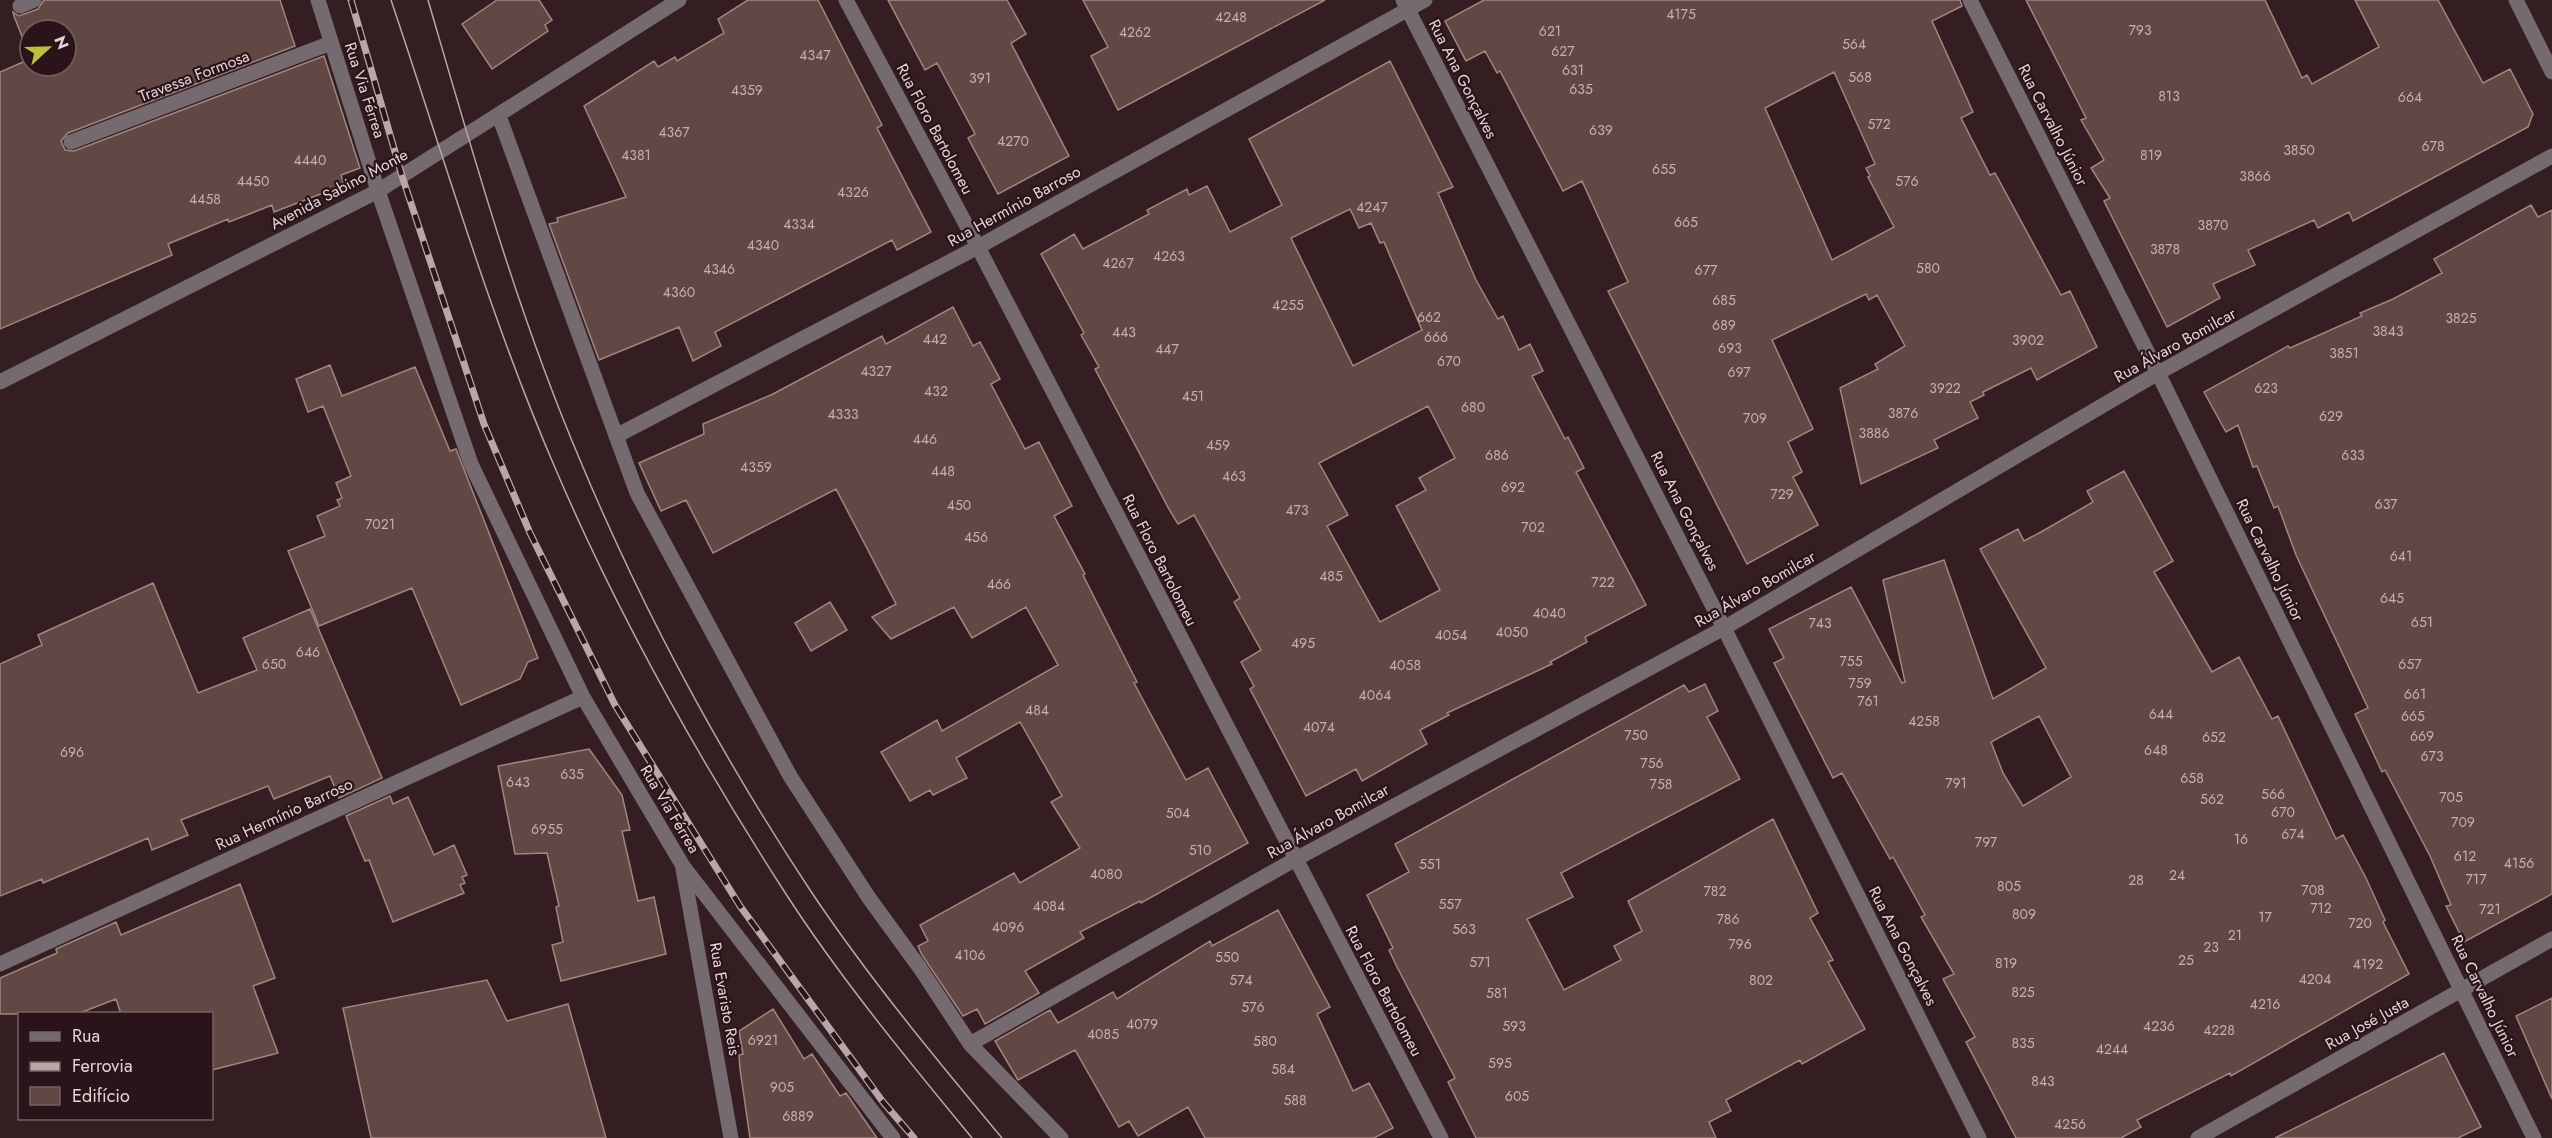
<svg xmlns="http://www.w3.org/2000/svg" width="2552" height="1138" font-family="Jost,sans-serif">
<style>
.building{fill:#624845;stroke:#a28581;stroke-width:1.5;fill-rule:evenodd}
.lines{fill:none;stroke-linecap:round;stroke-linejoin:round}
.minor{stroke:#756a6f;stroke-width:15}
.tram{stroke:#b8a6a9;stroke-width:1.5}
.rail-casing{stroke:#b8a6a9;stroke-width:7}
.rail{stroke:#2a1419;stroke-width:4.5;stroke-dasharray:14;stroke-linecap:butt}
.labels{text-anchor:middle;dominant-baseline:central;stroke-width:4.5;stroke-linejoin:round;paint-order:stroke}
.number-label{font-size:14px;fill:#c3b0b1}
.street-label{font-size:16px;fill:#e3d3d5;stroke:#2a1419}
</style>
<rect width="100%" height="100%" fill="#341e22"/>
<!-- building -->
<path class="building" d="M44 0H280L295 46 68 133 61 141 65 150 74 151 324 56 360 168 341 175 344 185 274 212 272 205 229 222 228 219 168 244 172 255 0 329V72L30 59V66H66V30H30V57L14 16 13 12 19 16 38 9Z
M497 0H539L552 20 545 25 548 31 492 69 462 24Z
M748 0H818L882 125 877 128 931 232 897 250 892 240 715 332 721 346 693 361 679 327 599 360 549 224 558 222 557 218 626 197 584 106 654 61 658 67 675 57 677 61 724 33 718 19Z
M888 0H1007L1026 34 1011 43 1069 156 998 194 968 138 975 134 937 63 925 70Z
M1083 0H1325L1118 110 1091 56 1108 47Z
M1484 0H1960L1962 6 1932 21 1973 112 1961 118 1990 175 1995 173 2061 295 2070 291 2097 347 2037 380 2031 368 1983 392 1984 395 1970 402 1978 418 1934 440 1938 448 1861 484 1840 388 1878 369 1875 364 1905 346 1877 295 1869 300 1866 294 1772 340 1813 429 1788 442 1802 472 1793 477 1818 525 1747 564 1608 291 1628 282 1582 181 1563 191 1500 71 1497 73 1485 51 1466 61 1445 21ZM1834 72 1875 164 1866 168 1870 176 1868 177 1894 227 1832 260 1765 108Z
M2026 0H2265L2302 78 2307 75 2312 84 2379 47 2355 0H2438L2483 83 2510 69 2533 114 2528 127 2353 221 2349 212 2318 228 2314 220 2248 250 2255 265 2213 284 2220 298 2167 327 2104 201 2110 198 2091 168 2104 160 2081 120 2086 118Z
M1390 61 1453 187 1438 193 1476 280 1498 319 1503 316 1519 350 1530 344 1543 371 1532 376 1565 439 1568 437 1584 468 1576 472 1646 605 1585 637 1587 642 1550 662 1552 664 1447 713 1449 715 1420 730 1427 744 1362 781 1356 769 1306 796 1250 689 1254 686 1241 662 1261 650 1234 602 1240 598 1194 515 1178 524 1170 511 1095 369 1099 367 1081 335 1084 333 1041 254 1074 234 1083 249 1149 214 1147 210 1187 189 1189 195 1207 186 1230 232 1282 205 1249 139ZM1350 209 1359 228 1371 223 1380 243 1384 242 1422 330 1353 366 1291 238ZM1428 406 1455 458 1419 478 1426 490 1396 506 1440 590 1380 622 1327 526 1348 515 1319 463Z
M2531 205 2538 217 2552 210V894L2464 942 2446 906 2451 905 2430 856 2385 770 2382 772 2355 714 2368 708 2296 555 2278 506 2274 508 2257 466 2253 467 2238 425 2226 432 2204 392 2288 346 2290 348 2362 316 2360 313 2393 299 2442 273 2434 259Z
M953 307 973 346 980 342 1000 379 991 384 1025 449 1039 442 1072 506 1054 516 1085 574 1083 575 1137 682 1134 683 1186 780 1208 768 1248 843 1141 903 1140 901 1080 932 1084 938 1025 971 1039 993 985 1024 977 1009 963 1016 922 955 918 946 928 941 920 925 1014 873 1020 883 1080 848 1051 802 1062 796 1020 722 956 758 967 778 933 795 930 790 910 801 881 752 937 720 942 731 1058 665 1026 607 972 638 954 607 891 639 872 617 896 604 836 489 713 553 686 500 661 511 639 463 704 434 703 424 773 394 882 336 886 344Z
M330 365 342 396 415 367 450 451 456 449 538 658 528 662 520 679 461 705 412 588 319 626 288 551 325 536 317 516 340 506 337 500 342 498 336 483 351 476 323 406 308 412 296 379Z
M2124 471 2173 561 2154 572 2212 672 2239 657 2272 719 2278 716 2336 839 2343 835 2366 878 2385 920 2383 922 2409 974 2231 1076 2230 1073 2137 1120 2141 1127 2121 1138H2016L1966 1042 1975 1037 1943 979 1954 974 1921 917 1925 915 1893 857 1890 859 1842 773 1833 778 1774 663 1784 658 1769 629 1851 587 1902 683 1905 682 1883 580 1944 560 1993 699 2046 668 1980 549 2018 529 2024 541 2041 532 2093 502 2087 491ZM2039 716 2071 777 2023 806 2003 773 1991 742Z
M153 583 198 693 257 670 243 638 310 609 382 778 339 798 330 776 274 799 268 786 181 820 188 835 152 850 148 838 43 883 42 879 0 896V664L42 645 38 635Z
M830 602 847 630 811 651 795 623Z
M1705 684 1718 711 1707 717 1740 779 1561 873 1573 897 1527 919 1564 990 1621 960 1614 946 1642 931 1628 901 1773 819 1818 913 1810 918 1833 960 1828 962 1865 1029 1802 1064 1800 1060 1726 1100 1731 1111 1709 1122 1716 1138H1476L1448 1082 1455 1078 1397 967 1389 950 1393 948 1367 895 1409 872 1395 844 1684 685 1689 692Z
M589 749 622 795 630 830 622 831 638 901 654 897 666 954 561 981 552 945 563 942 556 907 559 906 547 853 515 854 498 766Z
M390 796 393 804 408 797 434 855 454 845 467 875 462 877 465 883 460 885 464 893 393 922 369 860 365 861 346 816Z
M240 884 275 978 253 986 278 1053 212 1070V1014H121L116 999 77 1014H0V978L57 953 56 949 116 922 121 935Z
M1278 910 1330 1007 1317 1014 1353 1091 1369 1083 1393 1128 1374 1138H1205L1188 1107 1138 1136 1129 1121 1119 1127 1075 1050 1018 1080 995 1041 1050 1010 1058 1023 1113 992 1117 999 1210 941 1212 946Z
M487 980 507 1021 568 1004 606 1138H371L343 1008Z
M2552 998V1099L2516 1016Z
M773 1009 804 1059 812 1054 840 1096 846 1093 877 1138H750L740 1069 739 1055 743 1054 739 1031Z
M2444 1053 2481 1127 2458 1138H2275Z"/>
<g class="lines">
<!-- minor -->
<path class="minor" d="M318 0 378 191 471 464 583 697 683 866 893 1138
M846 0 978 247 1441 1138
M1403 0 1724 628 1979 1138
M1970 0 2158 373 2534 1138
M2516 0 2552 72
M20 6 34 0
M499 116 637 493 790 776 869 898 920 968 970 1044 1061 1138
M71 142 331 43
M0 382 378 191 679 0
M616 436 978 247 1425 0
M683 869 731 1138
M0 964 583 697
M970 1044 1294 860 1724 628 2158 373 2552 156
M2198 1138 2552 939"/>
<!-- tram -->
<path class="tram" d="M391 0C444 157 490 318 556 470 618 615 699 759 784 891 840 978 907 1059 972 1138
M428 0C473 154 517 312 580 460 643 611 722 757 812 893 869 978 936 1059 1002 1138"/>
<defs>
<path id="rail" d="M351 0 402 176 484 424 530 533 615 705 740 906 883 1102 914 1138"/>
</defs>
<!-- rail casing -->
<use href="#rail" class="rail-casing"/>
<!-- rail -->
<use href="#rail" class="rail"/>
</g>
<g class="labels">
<!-- number labels -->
<g class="number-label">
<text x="1681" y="14">4175</text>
<text x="1231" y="17">4248</text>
<text x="2140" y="30">793</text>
<text x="1550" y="31">621</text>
<text x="1135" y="32">4262</text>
<text x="1854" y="44">564</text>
<text x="1563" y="51">627</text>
<text x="815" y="55">4347</text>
<text x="1573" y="70">631</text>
<text x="1860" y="77">568</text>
<text x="980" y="78">391</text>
<text x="1581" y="89">635</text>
<text x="747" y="90">4359</text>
<text x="2169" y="96">813</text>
<text x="2410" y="97">664</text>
<text x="1879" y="124">572</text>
<text x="1601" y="130">639</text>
<text x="674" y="132">4367</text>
<text x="1013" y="141">4270</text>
<text x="2433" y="146">678</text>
<text x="2299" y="150">3850</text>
<text x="636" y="155">4381</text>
<text x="2151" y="155">819</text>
<text x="310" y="160">4440</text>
<text x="1664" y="169">655</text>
<text x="2255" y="176">3866</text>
<text x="253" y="181">4450</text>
<text x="1907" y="181">576</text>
<text x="853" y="192">4326</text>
<text x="205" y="199">4458</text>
<text x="1372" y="207">4247</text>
<text x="1686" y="222">665</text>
<text x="799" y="224">4334</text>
<text x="2213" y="225">3870</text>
<text x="763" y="245">4340</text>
<text x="2165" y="249">3878</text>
<text x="1169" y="256">4263</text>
<text x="1118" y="263">4267</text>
<text x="1928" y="268">580</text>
<text x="719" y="269">4346</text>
<text x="1706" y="270">677</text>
<text x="679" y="292">4360</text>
<text x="1724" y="300">685</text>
<text x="1288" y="305">4255</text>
<text x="1429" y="317">662</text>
<text x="2461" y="318">3825</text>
<text x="1724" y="325">689</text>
<text x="2388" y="331">3843</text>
<text x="1124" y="332">443</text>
<text x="1436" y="337">666</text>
<text x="935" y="339">442</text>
<text x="2028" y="340">3902</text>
<text x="1730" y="348">693</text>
<text x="1167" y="349">447</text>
<text x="2344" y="353">3851</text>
<text x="1449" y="361">670</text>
<text x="876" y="371">4327</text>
<text x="1739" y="372">697</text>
<text x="1945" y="388">3922</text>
<text x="2266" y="388">623</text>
<text x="936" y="391">432</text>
<text x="1193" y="396">451</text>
<text x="1473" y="407">680</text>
<text x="1903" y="413">3876</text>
<text x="843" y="414">4333</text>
<text x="2331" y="416">629</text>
<text x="1755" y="418">709</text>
<text x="1874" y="433">3886</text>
<text x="925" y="439">446</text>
<text x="1218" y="445">459</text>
<text x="1497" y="455">686</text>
<text x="2353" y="455">633</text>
<text x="756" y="467">4359</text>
<text x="943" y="471">448</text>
<text x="1234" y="476">463</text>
<text x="1513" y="487">692</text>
<text x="1782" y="494">729</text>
<text x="2386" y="504">637</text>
<text x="959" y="505">450</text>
<text x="1297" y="510">473</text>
<text x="380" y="524">7021</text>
<text x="1533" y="527">702</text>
<text x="976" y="537">456</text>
<text x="2401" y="556">641</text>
<text x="1331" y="576">485</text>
<text x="1603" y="582">722</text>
<text x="999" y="584">466</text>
<text x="2392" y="598">645</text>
<text x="1549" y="613">4040</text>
<text x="2422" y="622">651</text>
<text x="1820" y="623">743</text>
<text x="1512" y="632">4050</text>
<text x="1451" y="635">4054</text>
<text x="1303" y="643">495</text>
<text x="308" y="652">646</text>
<text x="1851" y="661">755</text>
<text x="274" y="664">650</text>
<text x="2410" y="664">657</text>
<text x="1405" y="665">4058</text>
<text x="1860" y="683">759</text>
<text x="2415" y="694">661</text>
<text x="1375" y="695">4064</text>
<text x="1868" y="701">761</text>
<text x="1037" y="710">484</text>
<text x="2161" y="714">644</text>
<text x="2413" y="716">665</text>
<text x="1924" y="721">4258</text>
<text x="1319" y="727">4074</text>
<text x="1636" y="735">750</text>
<text x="2422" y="736">669</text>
<text x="2214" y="737">652</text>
<text x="2156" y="750">648</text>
<text x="72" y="752">696</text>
<text x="2432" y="756">673</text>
<text x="1652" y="763">756</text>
<text x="572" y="774">635</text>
<text x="2192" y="778">658</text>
<text x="518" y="782">643</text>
<text x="1956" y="783">791</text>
<text x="1661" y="784">758</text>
<text x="2273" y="794">566</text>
<text x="2451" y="797">705</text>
<text x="2212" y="799">562</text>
<text x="2283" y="812">670</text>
<text x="1178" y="813">504</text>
<text x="2463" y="822">709</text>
<text x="547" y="829">6955</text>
<text x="2293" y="834">674</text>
<text x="2241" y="839">16</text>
<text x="1986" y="842">797</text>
<text x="1200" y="850">510</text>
<text x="2465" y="856">612</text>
<text x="2519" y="863">4156</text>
<text x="1430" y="864">551</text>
<text x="1106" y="874">4080</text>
<text x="2177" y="875">24</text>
<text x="2476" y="879">717</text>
<text x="2136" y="880">28</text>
<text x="2009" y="886">805</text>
<text x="2313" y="890">708</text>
<text x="1715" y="891">782</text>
<text x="1450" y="904">557</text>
<text x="1049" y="906">4084</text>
<text x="2321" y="908">712</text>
<text x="2490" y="909">721</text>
<text x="2024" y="914">809</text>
<text x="2265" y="917">17</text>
<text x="1728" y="919">786</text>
<text x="2360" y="923">720</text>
<text x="1008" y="927">4096</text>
<text x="1464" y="929">563</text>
<text x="2235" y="935">21</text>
<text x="1740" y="944">796</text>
<text x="2211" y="947">23</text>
<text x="970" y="955">4106</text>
<text x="1227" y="957">550</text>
<text x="2186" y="960">25</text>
<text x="1480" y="962">571</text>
<text x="2006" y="963">819</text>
<text x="2368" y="964">4192</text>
<text x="2315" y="979">4204</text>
<text x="1241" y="980">574</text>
<text x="1761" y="980">802</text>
<text x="2023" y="992">825</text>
<text x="1497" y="993">581</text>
<text x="2265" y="1004">4216</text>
<text x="1253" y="1007">576</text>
<text x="1142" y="1024">4079</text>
<text x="1514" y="1026">593</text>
<text x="2159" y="1026">4236</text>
<text x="2219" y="1030">4228</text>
<text x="1103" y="1034">4085</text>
<text x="763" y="1040">6921</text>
<text x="1265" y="1041">580</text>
<text x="2023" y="1043">835</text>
<text x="2112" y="1049">4244</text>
<text x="1500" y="1063">595</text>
<text x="1283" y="1069">584</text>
<text x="2043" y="1081">843</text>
<text x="782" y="1087">905</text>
<text x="1517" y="1096">605</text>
<text x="1295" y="1100">588</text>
<text x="798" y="1116">6889</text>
<text x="2070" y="1124">4256</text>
</g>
<!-- street labels -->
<g class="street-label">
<text transform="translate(194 76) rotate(-21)">Travessa Formosa</text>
<text transform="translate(1463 79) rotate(63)">Rua Ana Gonçalves</text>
<text transform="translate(365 90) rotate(72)">Rua Via Férrea</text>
<text transform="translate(2053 125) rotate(63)">Rua Carvalho Júnior</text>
<text transform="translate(935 129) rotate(62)">Rua Floro Bartolomeu</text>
<text transform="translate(339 189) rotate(-28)">Avenida Sabino Monte</text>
<text transform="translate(1014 206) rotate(-29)">Rua Hermínio Barroso</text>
<text transform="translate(2175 345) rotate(-29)">Rua Álvaro Bomilcar</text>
<text transform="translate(1685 511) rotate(63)">Rua Ana Gonçalves</text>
<text transform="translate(1160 560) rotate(63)">Rua Floro Bartolomeu</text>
<text transform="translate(2270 560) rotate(64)">Rua Carvalho Júnior</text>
<text transform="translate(1755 589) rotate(-30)">Rua Álvaro Bomilcar</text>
<text transform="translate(670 809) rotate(59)">Rua Via Férrea</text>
<text transform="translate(284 814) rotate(-25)">Rua Hermínio Barroso</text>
<text transform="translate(1328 821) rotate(-29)">Rua Álvaro Bomilcar</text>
<text transform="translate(1903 946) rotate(63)">Rua Ana Gonçalves</text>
<text transform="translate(1384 991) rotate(62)">Rua Floro Bartolomeu</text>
<text transform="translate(2485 996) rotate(64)">Rua Carvalho Júnior</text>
<text transform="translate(725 999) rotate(80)">Rua Evaristo Reis</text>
<text transform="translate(2367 1023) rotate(-29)">Rua José Justa</text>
</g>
</g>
<!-- legend -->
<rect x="18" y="1012" width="195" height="108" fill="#2a1419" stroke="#746064" stroke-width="1.5"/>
<rect x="30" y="1032" width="30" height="9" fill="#756a6f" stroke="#746064" stroke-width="1.5"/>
<text x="72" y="1042" font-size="18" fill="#e3d3d5">Rua</text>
<rect x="30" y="1062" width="30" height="9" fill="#b8a6a9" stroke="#746064" stroke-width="1.5"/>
<text x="72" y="1072" font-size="18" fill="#e3d3d5">Ferrovia</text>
<rect x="30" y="1087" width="30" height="18" fill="#624845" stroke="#746064" stroke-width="1.5"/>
<text x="72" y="1102" font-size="18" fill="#e3d3d5">Edifício</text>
<!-- north arrow -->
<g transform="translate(48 48) rotate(68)"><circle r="28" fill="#2a1419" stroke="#746064" stroke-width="1.5"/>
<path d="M0-4.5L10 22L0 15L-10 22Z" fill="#bfbe42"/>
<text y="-9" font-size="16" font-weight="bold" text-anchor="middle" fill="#e3d3d5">N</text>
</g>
</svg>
